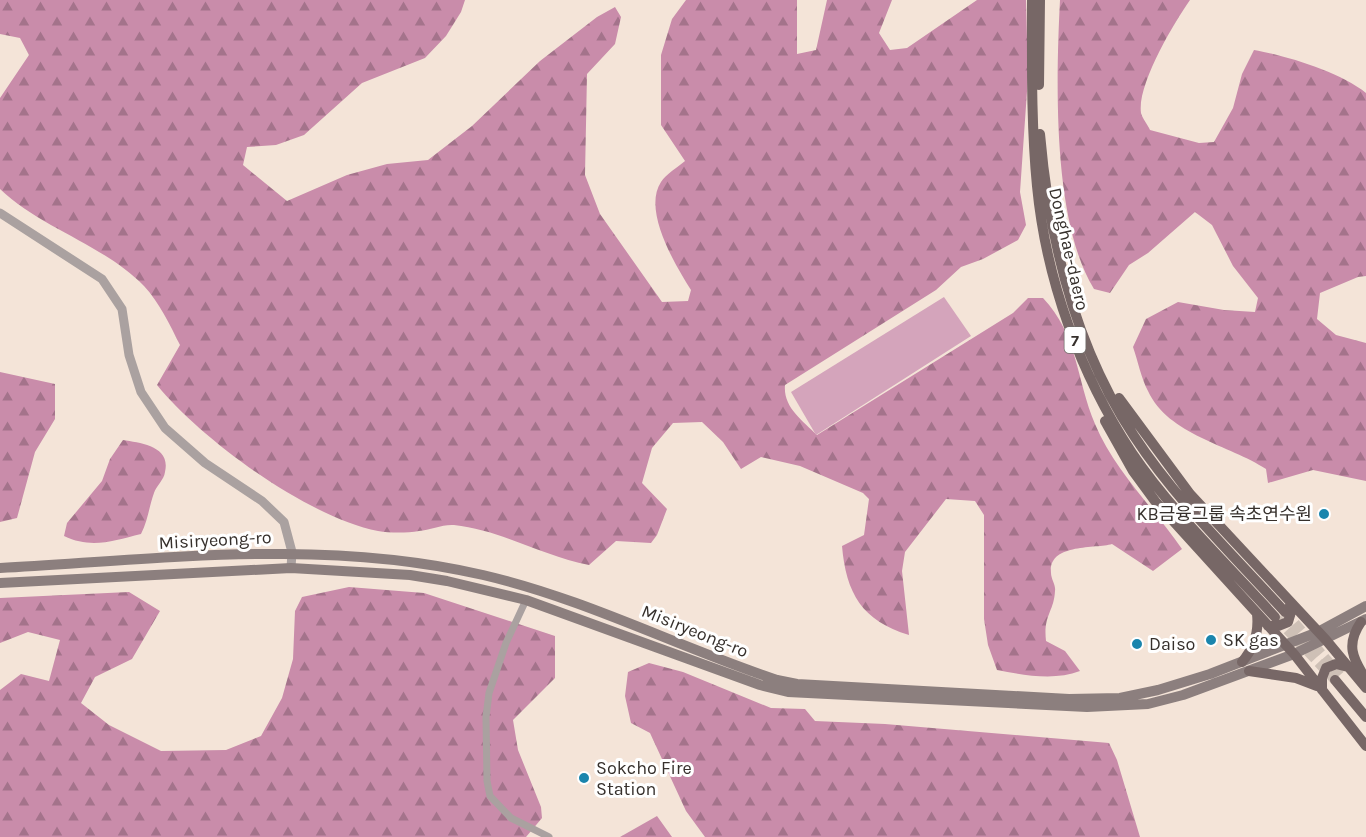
<svg xmlns="http://www.w3.org/2000/svg" width="1366" height="837" font-family="Karla,'Noto Sans KR',sans-serif">
<style>
.forest{fill:url(#forest-firs)}
.pitch{fill:#d4a4bb}
.lines{fill:none;stroke-linecap:round;stroke-linejoin:round}
.primary-tunnel{stroke:#cec0b6;stroke-width:10;stroke-dasharray:10 5;stroke-linecap:butt}
.minor{stroke:#aaa1a0;stroke-width:7}
.tertiary{stroke:#aaa1a0;stroke-width:9}
.secondary{stroke:#8c7f7e;stroke-width:10}
.primary{stroke:#776766;stroke-width:10}
.poi-dot{fill:#1a85ad;stroke:#fff;stroke-width:2}
.labels{text-anchor:middle;dominant-baseline:central;stroke-width:6;stroke-linejoin:round;paint-order:stroke}
.shield{fill:#fff;stroke:#726e6b;stroke-width:1.5}
.shield-label{font-size:16px;font-weight:bold;fill:#36302c}
.street-label{font-size:18px;fill:#36302c;stroke:#fff}
.poi-label{font-size:18px;fill:#36302c;stroke:#fff;text-anchor:start}
</style>
<defs>
<pattern id="forest-firs" width="22" height="20" patternUnits="userSpaceOnUse" patternTransform="scale(1.5)"><rect width="22" height="20" fill="#c98caa"/><path d="M5 1l3.5 6h-7zM16 11l3.5 6h-7z" fill="#a4738b"/></pattern>
</defs>
<rect width="100%" height="100%" fill="#f4e4d8"/>
<!-- forest -->
<path class="forest" d="M0 0H465L461 12 446 36 425 58 362 83 304 135 276 145 247 147 243 165 287 201 347 175 387 164 428 160 472 126 540 61 597 17 615 7 621 17 615 44 587 74 585 175 600 214 662 302 688 301 691 290C676 266 642 211 661 182 666 174 678 167 685 161L661 125V55L672 19 686 0H797V54L816 50 827 0H892L879 33 890 50 907 48 977 0H1026L1028 77 1020 192 1026 225 1018 240 983 259 961 267 936 290 785 385C783 407 802 420 817 435L1013 313 1028 298H1043C1078 335 1076 379 1095 424 1114 470 1154 508 1182 549L1153 571 1112 544C1095 549 1048 543 1051 573 1051 579 1056 585 1055 591 1054 612 1043 615 1046 641L1065 651 1080 671C1054 681 1024 675 997 670L988 645 984 619V515L975 501 946 499 905 552 902 571 909 635C862 621 846 593 842 546L864 535 869 499 863 493 800 466 761 457 741 469 723 442 702 422 673 423 652 448 642 483 667 509 657 535 651 543 616 541 589 565C543 556 501 530 454 525 443 524 430 530 419 531 407 533 390 533 378 531 307 517 202 440 157 385L180 345C170 325 159 302 144 286 103 244 42 229 0 189V98L29 55 20 38 0 34Z
M1060 0H1190C1174 23 1137 84 1141 113 1142 118 1148 125 1150 130L1199 143 1214 142 1233 108 1242 74 1254 50C1287 56 1340 72 1366 93V276L1358 277 1320 293 1317 319 1336 335 1366 343V481L1313 470 1268 483 1266 469C1230 445 1168 435 1148 391 1141 378 1138 361 1133 347L1146 319 1178 302 1224 310 1255 312 1258 298 1233 266 1212 225 1195 212 1148 253 1129 265 1110 293 1094 289C1052 221 1056 80 1060 0Z
M0 372 55 384V419L35 452 17 518 0 522Z
M123 440C141 443 171 446 165 472 164 480 156 486 154 493 149 507 148 520 141 534 113 541 91 549 64 536L67 523 102 481 110 459Z
M349 587 424 593 555 636V678L513 720 518 750 541 807 542 818 526 837H0V690L21 674 49 681 60 640 28 632 0 643V598L129 592 160 611 132 659 95 677 81 703 109 725 161 751 226 750 261 736 282 698 293 659 295 611 302 597Z
M649 663 683 672 771 708 805 709 815 721 885 724 1109 743 1117 760 1140 837H705L686 811 650 733 631 723 625 696 628 672Z
M657 816 672 837H620Z"/>
<!-- pitch -->
<path class="pitch" d="M944 297 971 336 816 435 791 392Z"/>
<g class="lines">
<!-- primary-tunnel -->
<path class="primary-tunnel" d="M1285 612 1340 675
M1277 619 1335 680"/>
<!-- minor -->
<path class="minor" d="M526 600 506 643 489 693 486 717 487 781 490 796 511 818 549 837"/>
<!-- tertiary -->
<path class="tertiary" d="M0 213 102 279 122 309 129 355 141 392 165 428 205 463 262 501 284 522 292 552 291 568"/>
<!-- secondary -->
<path class="secondary" d="M0 568C161 559 325 538 483 575 586 599 678 647 777 680L797 684 1069 699 1120 698 1158 690 1210 674 1318 632 1366 606
M0 583 291 568 410 575 447 581 526 600 760 685 788 692 1087 707 1148 704 1183 695 1294 654 1366 619"/>
<!-- primary -->
<path class="primary" d="M1032 0C1032 62 1031 124 1037 186 1046 280 1080 374 1132 453 1171 511 1228 565 1275 617
M1039 85 1040 0
M1040 134C1049 239 1075 347 1134 436 1176 500 1233 555 1285 612
M1119 398 1190 494 1326 640 1366 688
M1105 421 1133 471 1155 501 1294 654 1366 746
M1361 622C1346 644 1352 658 1366 679
M1268 626H1278L1288 622 1291 612 1290 605
M1242 662C1254 648 1259 632 1257 614
M1249 671 1296 678 1317 686
M1335 680 1366 717
M1322 690V678L1326 668 1336 664 1348 667"/>
</g>
<!-- markers -->
<g class="poi-dot">
<circle cx="1324" cy="514" r="6"/>
<circle cx="1211" cy="640" r="6"/>
<circle cx="1137" cy="644" r="6"/>
<circle cx="584" cy="778" r="6"/>
</g>
<g class="labels">
<!-- shield labels -->
<rect class="shield" x="1064.5" y="327" width="21" height="26" rx="4.5"/>
<g class="shield-label">
<text x="1075" y="340">7</text>
</g>
<!-- street labels -->
<g class="street-label">
<text transform="translate(1069 249) rotate(77)">Donghae-daero</text>
<text transform="translate(215 540) rotate(-3)">Misiryeong-ro</text>
<text transform="translate(695 631) rotate(22)">Misiryeong-ro</text>
</g>
<!-- poi labels -->
<g class="poi-label">
<text x="1312" y="514" text-anchor="end">KB금융그룹 속초연수원</text>
<text x="1223" y="640">SK gas</text>
<text x="1149" y="644">Daiso</text>
<text x="596" y="768">Sokcho Fire<tspan x="596" dy="21">Station</tspan></text>
</g>
</g>
</svg>
